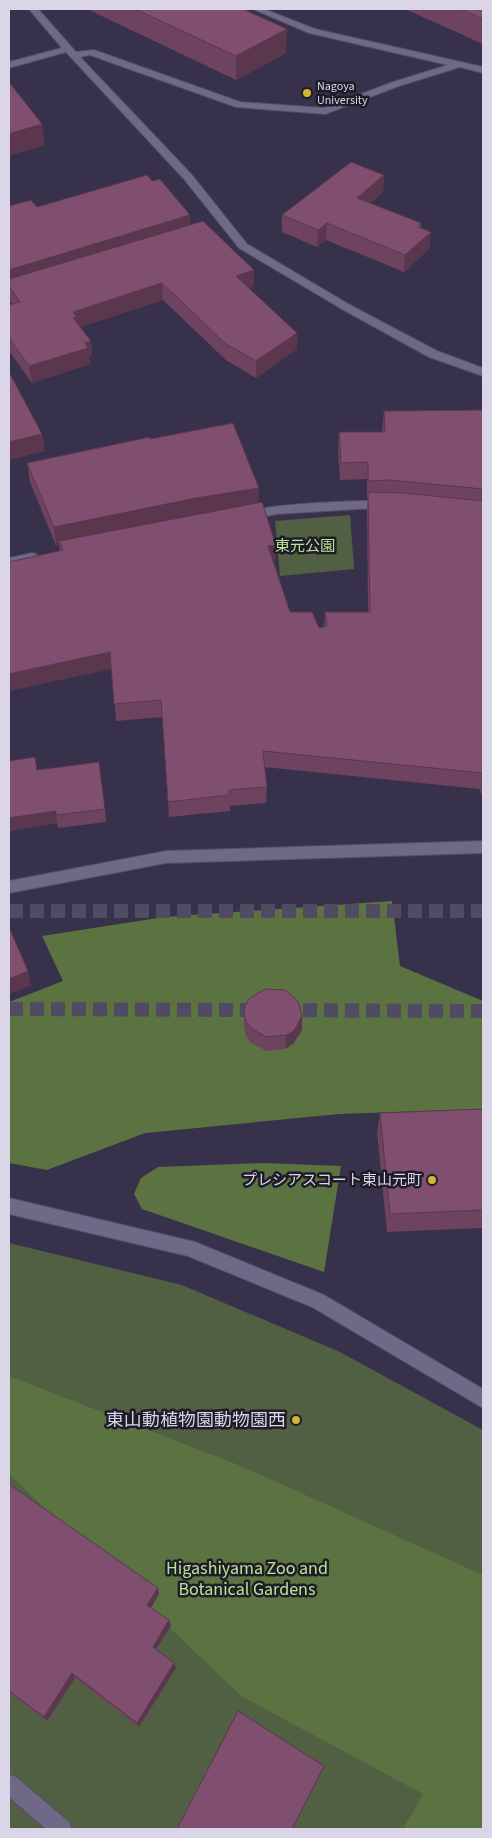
<svg xmlns="http://www.w3.org/2000/svg" width="492" height="1838" font-family="'Source Sans 3','Noto Sans JP',sans-serif">
<style>
.green{fill:#515f42}
.forest{fill:#5b7340}
.lines{fill:none;stroke-linecap:round;stroke-linejoin:round}
.highway-tunnel{stroke:#504a63;stroke-width:14;stroke-dasharray:14 7;stroke-linecap:butt}
.minor-casing{stroke:#544e65;stroke-width:2}
.minor{fill:#6f6887;fill-rule:evenodd}
.wall{fill:#6e435f}
.shaded-wall{fill:#5a374d}
.building{fill:#804e6e;stroke:#5a374d}
.poi-dot{fill:#d5b535;stroke:#1e1c28;stroke-width:2}
.labels{text-anchor:middle;dominant-baseline:central;stroke-width:5;stroke-linejoin:round;paint-order:stroke}
.far-poi-label{font-size:12px;fill:#dad6e7;stroke:#1e1c28;text-anchor:start}
.park-label{font-size:15px;fill:#bce294;stroke:#1e1c28}
.poi-label{font-size:15px;fill:#dad6e7;stroke:#1e1c28;text-anchor:end}
.near-poi-label{font-size:18px;fill:#dad6e7;stroke:#1e1c28;text-anchor:end}
.near-park-label{font-size:18px;fill:#bce294;stroke:#1e1c28}
</style>
<rect width="100%" height="100%" fill="#38314c"/>
<!-- green -->
<path class="green" d="M350 515 354 569 280 576 275 521Z
M9 1243 182 1285 340 1352 483 1430V1829H9Z"/>
<!-- forest -->
<path class="forest" d="M392 901 400 966 483 1001V1109L339 1114 145 1133 47 1170 9 1163V1002L63 981 42 936 164 917Z
M263 1163 341 1166 324 1272 142 1209 134 1194 141 1178 158 1167Z
M9 1376 241 1466 483 1575V1829H403L423 1794 241 1696 9 1474Z"/>
<g class="lines">
<!-- highway-tunnel -->
<path class="highway-tunnel" d="M9 911H483
M9 1009 483 1011"/>
<defs>
<path id="minor" d="M29 9H38L76 52 94 50 240 102 324 108 393 82 448 65 309 33 253 9H264L315 29 483 67V73L460 67 399 86 325 114 236 107 90 55 80 57 192 175 247 244 350 305 437 351 483 368V376L429 357 342 309 239 248 184 179 66 52 9 68V62L62 48Z
M387 500 393 504 391 507 277 514 246 520 240 516C249 503 365 501 387 500Z
M32 553 36 554 38 557 36 560 9 566V558Z
M483 841V853L166 863 9 893V881L166 851Z
M9 1198 195 1242 324 1295 483 1389V1408L312 1307 188 1256 9 1214Z
M9 1774 16 1777 69 1822 72 1829H46L9 1797Z"/>
</defs>
<!-- minor casing -->
<use href="#minor" class="minor-casing"/>
<!-- minor -->
<use href="#minor" class="minor"/>
</g>
<!-- wall -->
<path class="wall" d="M87 9H243L286 53 236 80Z
M405 9H483V44Z
M384 175 383 192 370 203 421 223V228L431 232 429 249 404 272 326 240 317 247 282 232V215Z
M9 206 37 207 191 225 254 270V286L249 288 297 349 256 378 226 360 163 300 80 327 91 341 92 357 89 358 90 364 32 383 9 351V305L12 304 9 300Z
M384 411 483 414V794H481L480 789 264 767 267 787 266 803 230 806V811L169 817 163 717 116 721 112 669 60 551 59 545 56 546 30 482 27 463 150 439 259 488 258 503 275 562H274L290 612 319 628 324 627 325 612H368L367 509 368 498H367V479L340 480 338 450 339 432H382Z
M9 761 37 770 105 809 106 822 58 828 57 823 9 831Z
M244 1014 302 1030 293 1044 285 1049 267 1051 251 1043 246 1036 244 1027Z
M483 1109V1228L387 1232 377 1132 380 1113Z
M9 1484 159 1594 151 1608 169 1620 171 1626 156 1649 176 1668 139 1727 75 1678 47 1721 9 1692Z"/>
<!-- shaded-wall -->
<path class="shaded-wall" d="M287 29 286 53 236 80V56Z
M42 124 45 145 9 156V134Z
M384 175 383 192 356 214 357 198Z
M190 215 191 231 9 286V270Z
M327 223 326 240 317 247 318 230Z
M431 232 429 249 404 272 405 255Z
M254 270V286L236 292V276Z
M162 283 163 300 78 328 75 335 73 312Z
M297 333V349L256 378V361Z
M91 341 92 357 89 358 90 364 32 383 29 366Z
M42 434 45 451 9 460V442Z
M259 488 258 507 59 541V545L56 546 54 527 196 498Z
M276 545 275 562 268 563V546Z
M110 652 112 669 9 691V674Z
M56 811 57 823 9 831V818Z
M28 971 31 986 9 994V979Z
M302 1016V1030L293 1044 285 1049 286 1035Z
M158 1588 159 1594 149 1611 147 1605Z
M169 1620 171 1626 154 1652 153 1647Z
M174 1663 176 1668 139 1727 137 1723Z
M72 1673 75 1678 47 1721 44 1717Z"/>
<!-- building -->
<path class="building" d="M135 9H243L287 29 236 56Z
M461 9H483V19Z
M9 82 42 124 9 134Z
M351 162 384 175 357 198 421 223 418 227 431 232 405 255 327 223 318 230 282 215Z
M147 175 152 181 160 179 190 215 9 270V206L31 200 37 207Z
M203 221 254 270 236 276 297 333 256 361 226 344 162 283 73 312 77 317 73 318 91 341 85 343 88 348 29 366 9 338V305L20 302 9 286V279Z
M9 372 42 434 9 442Z
M483 410V489L390 480 368 481V462L341 463 339 432H385L384 411Z
M233 423 259 488 196 498 54 527 27 463 150 437V439Z
M368 492 403 493 483 501V773L263 751 267 787 229 790V795L168 802 161 700 114 704 110 652 9 674V562L63 550 59 541 262 502 276 545 268 546 290 612H312L319 628 327 626 325 612H370Z
M35 757 37 770 99 762 105 809 56 815V811L9 818V761Z
M9 927 28 971 9 979Z
M265 989 285 990 298 1001 302 1016 294 1031 286 1035 267 1037 252 1029 246 1022 244 1014 245 1005 250 998Z
M483 1109V1210L390 1214 380 1113Z
M9 1484 158 1588 147 1605 169 1620 153 1647 174 1663 137 1723 72 1673 44 1717 9 1691Z
M238 1711 324 1766 292 1829H177Z"/>
<!-- markers -->
<g class="poi-dot">
<circle cx="307" cy="93" r="5"/>
<circle cx="432" cy="1180" r="5"/>
<circle cx="296" cy="1420" r="5"/>
</g>
<g class="labels">
<!-- far-poi labels -->
<g class="far-poi-label">
<text x="317" y="86">Nagoya<tspan x="317" dy="14">University</tspan></text>
</g>
<!-- park labels -->
<g class="park-label">
<text x="305" y="546">東元公園</text>
</g>
<!-- poi labels -->
<g class="poi-label">
<text x="422" y="1180">プレシアスコート東山元町</text>
</g>
<!-- near-poi labels -->
<g class="near-poi-label">
<text x="286" y="1420">東山動植物園動物園西</text>
</g>
<!-- near-park labels -->
<g class="near-park-label">
<text x="247" y="1568">Higashiyama Zoo and<tspan x="247" dy="21">Botanical Gardens</tspan></text>
</g>
</g>
<!-- border -->
<rect width="492" height="1838" fill="none" stroke="#dad6e7" stroke-width="20"/>
</svg>
